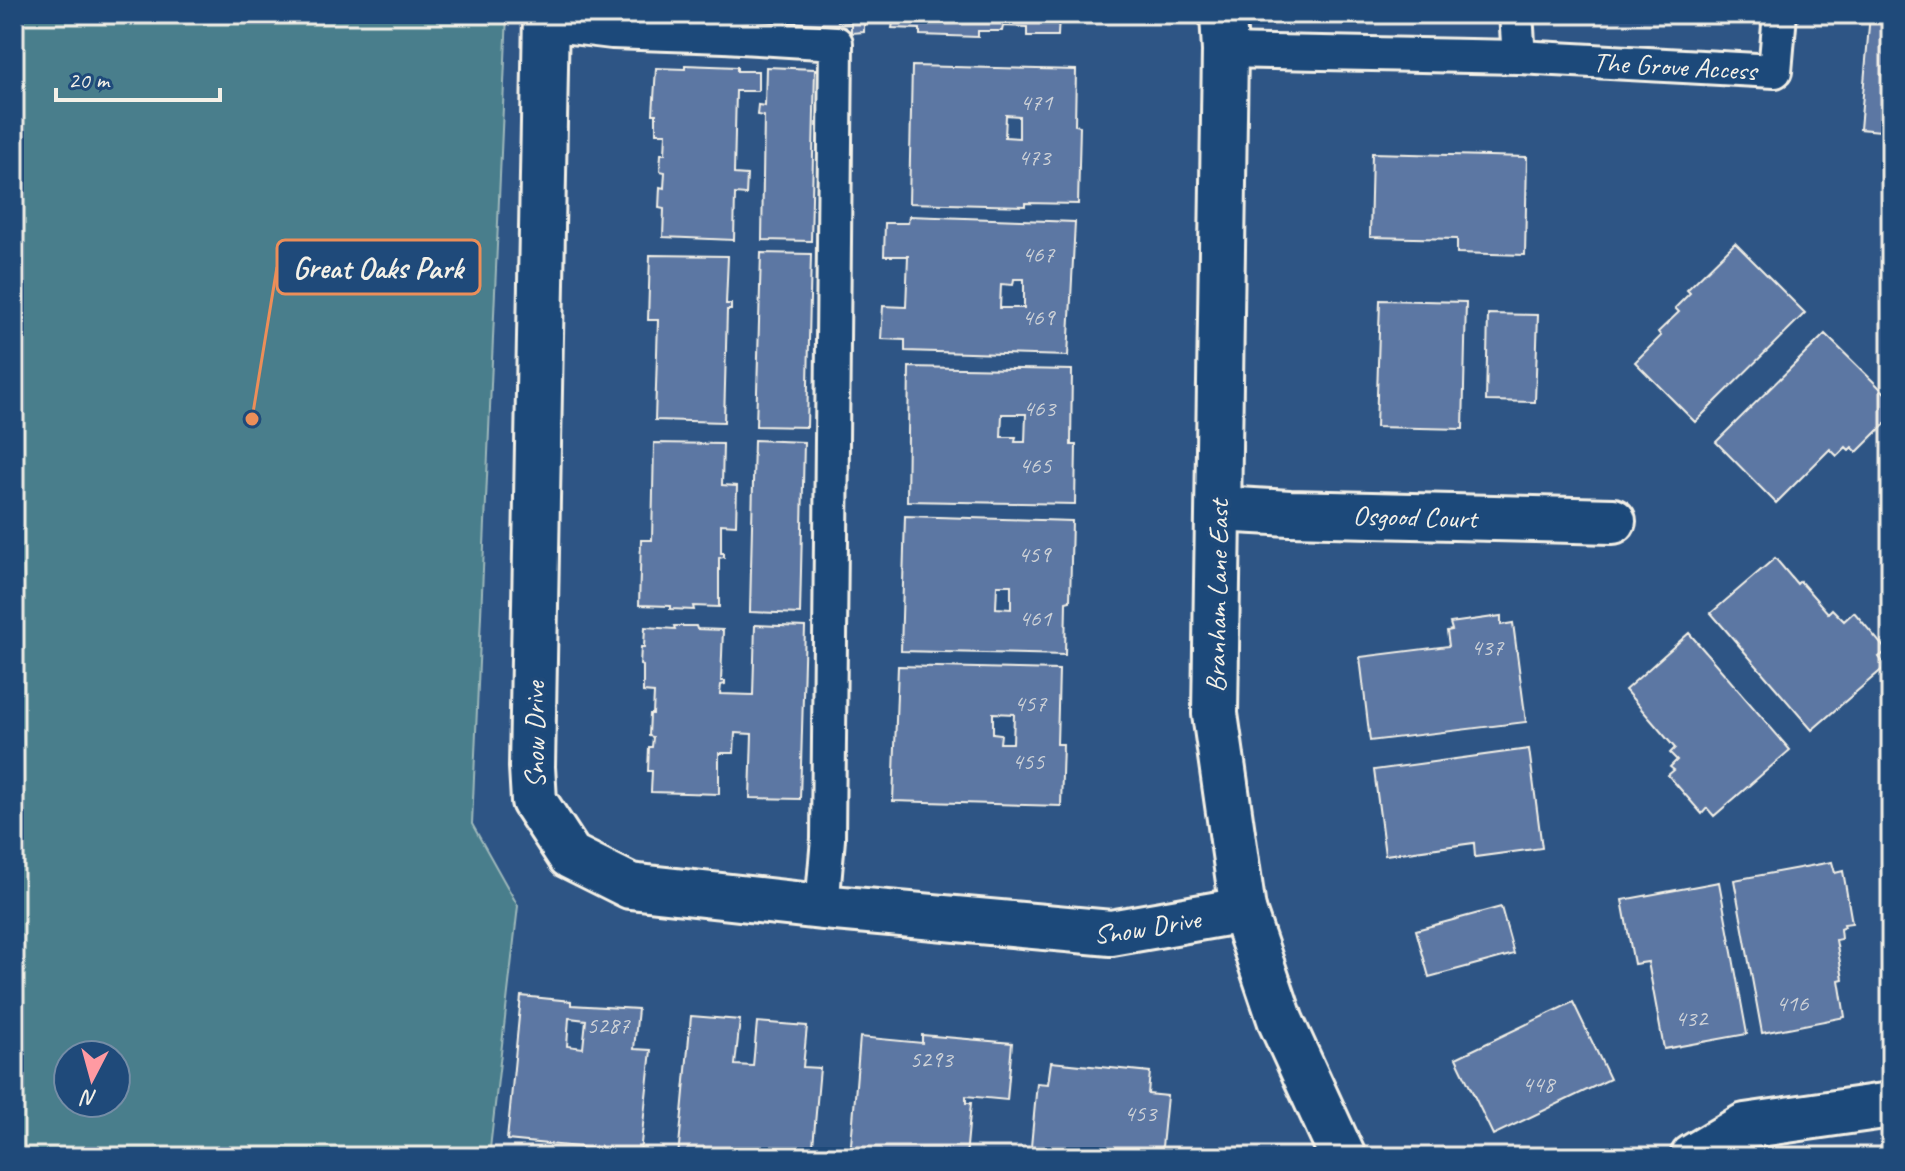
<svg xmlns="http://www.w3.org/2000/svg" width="1905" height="1171" font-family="Caveat,sans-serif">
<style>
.green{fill:#487e8c;stroke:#9eb8ba;stroke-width:2;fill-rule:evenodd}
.building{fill:#5b77a3;stroke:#f4f1e8;stroke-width:2;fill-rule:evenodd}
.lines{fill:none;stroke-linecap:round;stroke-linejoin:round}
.service-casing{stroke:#f4f1e8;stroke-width:38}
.minor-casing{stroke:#f4f1e8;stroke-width:50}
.tertiary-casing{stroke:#f4f1e8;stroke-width:50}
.service{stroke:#1f4a7a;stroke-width:32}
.minor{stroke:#1f4a7a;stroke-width:44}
.tertiary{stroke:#1f4a7a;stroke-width:44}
.labels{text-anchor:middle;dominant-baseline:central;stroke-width:8;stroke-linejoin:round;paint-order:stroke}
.number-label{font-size:24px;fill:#ced2d7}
.street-label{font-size:28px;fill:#f4f1e8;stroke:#1f4a7a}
.leader{fill:none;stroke:#ec8e59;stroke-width:3}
.callout-dot{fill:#ec8e59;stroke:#1f4a7a;stroke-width:3}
.callout{fill:#1f4a7a;stroke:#ec8e59;stroke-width:3}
.callout-label{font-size:30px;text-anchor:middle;font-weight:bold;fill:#f4f1e8}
</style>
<rect width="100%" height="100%" fill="#2e5585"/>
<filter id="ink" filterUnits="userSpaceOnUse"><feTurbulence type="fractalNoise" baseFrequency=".0125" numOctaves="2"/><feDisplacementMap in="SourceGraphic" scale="16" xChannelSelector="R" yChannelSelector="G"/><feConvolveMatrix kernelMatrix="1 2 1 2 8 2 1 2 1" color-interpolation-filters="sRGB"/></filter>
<g filter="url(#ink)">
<!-- green -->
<path class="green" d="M14 14H507L472 824 518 906 489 1157H14ZM68 1055H116V1103H68Z"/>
<!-- building -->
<path class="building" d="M803 14H1059L1058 36H1027V27L1003 26 1002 31H978V37L920 35V29L892 28 893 23H864V32L851 33V22L838 21 839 17 803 16Z
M1870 14H1891V132L1860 129Z
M685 65 737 67V71H758V91H736L734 174 747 175 746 195 735 194 734 240 663 237 664 209 659 208 660 187 664 188 665 172 660 171 661 154H665L666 133H656V114H653L656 68 685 69Z
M912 66 1076 70 1075 125 1080 126 1078 204 1025 203V206L909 203ZM1006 115 1019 116V138L1005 137Z
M766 67 815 69 811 241 762 240 764 116 757 115 758 105 765 106Z
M1372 153 1527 157 1525 255 1457 253V239L1370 237Z
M909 216 1075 222 1068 356 905 351V340L881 339 883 306 906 307 908 256H884L885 223H908ZM1014 279H1024V308H1000L1001 284 1013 285Z
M1735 243 1805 313 1695 422 1635 362 1661 336 1658 332 1679 312 1675 308 1690 293 1687 290Z
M761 253 811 254 807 427 756 426Z
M650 255 728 256 726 304H731V310H727L724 422 655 420 658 320H648Z
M1380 300 1466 302 1463 429 1376 427Z
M1488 314 1538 315 1535 402 1486 401Z
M1825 334 1891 399V418L1857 452 1852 447 1849 450 1846 447 1837 456 1830 449 1776 503 1716 442Z
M909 367 1072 370 1071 445H1076L1075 504 907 501ZM1002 414H1026L1025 442H1015L1016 437H1001Z
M754 440 804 442 800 614 750 612Z
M654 443 723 444 722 485 737 486 736 525 721 524V553H724V557L719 558V607L693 606 694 610 670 609V606L639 605 641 540H652Z
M905 516 1072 521 1070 601 1066 602 1065 655 901 651ZM997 585H1011V609L996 608Z
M1775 558 1797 584 1800 581 1828 613 1832 609 1844 621 1854 612 1887 651 1879 657 1886 666 1812 730 1711 613Z
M1501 616V625L1513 623 1526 722 1370 741 1360 657 1449 646 1447 631 1452 630 1450 623Z
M755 625 805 627 800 799 750 798 752 734 735 733 734 753H719V794L651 792 652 771H648L649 747H652L653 737 649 736 650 714H653L654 693 643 692V666L640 665 641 647H644L645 627 675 629 674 626H696L697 629 723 630 721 681H725V684L721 685 720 694 753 695Z
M1689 633 1790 750 1714 816 1707 808 1702 814 1668 775 1674 770 1670 767 1677 760 1670 753 1675 748 1625 690Z
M898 666 1059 670 1057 744H1063L1061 806 893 801ZM993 713 1014 714 1013 743H1000L1001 734 993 733Z
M1529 749 1542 848 1475 857 1474 843 1385 855 1374 770Z
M1832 862 1835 873 1843 871 1852 923 1844 924 1845 927 1840 929 1841 939 1836 940 1843 979 1839 980 1845 1017 1762 1033 1734 880Z
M1719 882 1747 1034 1664 1049 1648 962 1634 964 1622 900Z
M1501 907 1514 954 1429 977 1416 930Z
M521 996 571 1001V1005L638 1009 634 1049 651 1050 640 1153 507 1140ZM569 1018 586 1020 583 1048 567 1046Z
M1573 1002 1610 1079 1493 1135 1456 1058Z
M691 1016 740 1020 735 1065 753 1066 757 1022 807 1026 803 1067 820 1068 812 1157H678Z
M922 1035 1012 1043 1007 1100 966 1096V1103H971L966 1157H850L860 1037 922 1043Z
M1051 1062 1150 1072 1148 1094 1167 1096 1161 1157H1030L1037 1083 1048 1084Z"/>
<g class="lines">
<defs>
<g id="service">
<path d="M1516 14 1519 57"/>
<path d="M546 24 612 32 725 36 836 43 828 839 822 907"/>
<path id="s1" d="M1225 51 1519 57 1775 71 1780 14"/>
</g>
<g id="minor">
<path id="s2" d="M546 14 532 767 534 801 570 856 630 886 822 907 1111 933 1243 910"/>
<path id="s3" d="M1219 509 1290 513 1613 521"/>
<path d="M1693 1157 1745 1126 1891 1105"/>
</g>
<path id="tertiary" d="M1223 14 1225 51 1215 714 1243 910 1281 1022 1343 1157"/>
</defs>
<!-- service casing -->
<use href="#service" class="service-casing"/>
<!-- minor casing -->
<use href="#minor" class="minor-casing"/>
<!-- tertiary casing -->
<use href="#tertiary" class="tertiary-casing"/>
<!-- service -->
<use href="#service" class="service"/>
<!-- minor -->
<use href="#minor" class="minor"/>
<!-- tertiary -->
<use href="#tertiary" class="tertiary"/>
</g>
</g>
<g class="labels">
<!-- number labels -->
<g class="number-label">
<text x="1036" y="102">471</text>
<text x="1034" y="157">473</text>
<text x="1038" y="254">467</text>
<text x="1038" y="317">469</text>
<text x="1039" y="408">463</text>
<text x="1035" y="465">465</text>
<text x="1034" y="554">459</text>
<text x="1035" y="618">461</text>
<text x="1487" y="647">437</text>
<text x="1030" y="703">457</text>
<text x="1028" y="761">455</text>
<text x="1792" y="1003">416</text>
<text x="1691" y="1018">432</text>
<text x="608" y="1025">5287</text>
<text x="931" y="1059">5293</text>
<text x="1538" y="1084">448</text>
<text x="1140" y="1113">453</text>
</g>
<!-- street labels -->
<g class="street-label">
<text stroke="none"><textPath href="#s1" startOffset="450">The Grove Access</textPath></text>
<text stroke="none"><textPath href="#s3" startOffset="196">Osgood Court</textPath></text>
<text transform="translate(1217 596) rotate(-89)">Branham Lane East</text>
<text transform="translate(534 735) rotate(-90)">Snow Drive</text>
<text stroke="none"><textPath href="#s2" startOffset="1440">Snow Drive</textPath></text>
</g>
</g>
<!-- callouts -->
<path class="leader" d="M252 419L277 267"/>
<circle class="callout-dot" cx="252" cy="419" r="8"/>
<rect class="callout" x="277" y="240" width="203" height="54" rx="8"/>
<g class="callout-label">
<text x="378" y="278">Great Oaks Park</text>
</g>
<!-- margin -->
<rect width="1905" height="1171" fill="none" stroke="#1f4a7a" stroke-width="48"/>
<rect x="24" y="24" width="1857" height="1123" fill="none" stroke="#f4f1e8" stroke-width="3" filter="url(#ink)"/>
<!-- north arrow -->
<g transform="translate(92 1079) rotate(186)"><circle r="38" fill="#1f4a7a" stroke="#748da6" stroke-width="2"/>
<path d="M0-6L14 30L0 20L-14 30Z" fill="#ff9aa2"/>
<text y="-12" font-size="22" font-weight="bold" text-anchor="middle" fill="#f4f1e8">N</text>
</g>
<!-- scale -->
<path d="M56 88v12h164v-12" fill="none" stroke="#f4f1e8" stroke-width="4"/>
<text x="68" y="88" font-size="24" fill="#f4f1e8" stroke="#1f4a7a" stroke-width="6" paint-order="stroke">20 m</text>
</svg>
